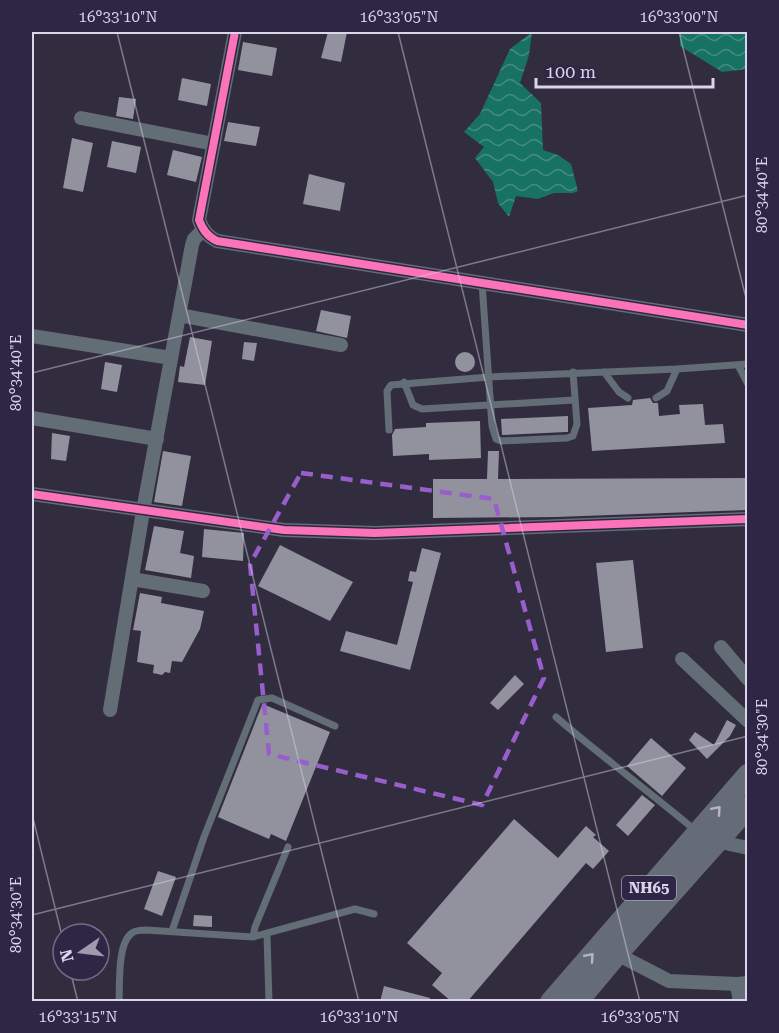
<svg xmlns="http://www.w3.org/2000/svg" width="779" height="1033" font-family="'Roboto Serif',serif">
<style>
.water{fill:url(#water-waves)}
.building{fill:#92919e}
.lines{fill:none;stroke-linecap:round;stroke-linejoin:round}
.service{stroke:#636d75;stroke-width:7}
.minor{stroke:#636d75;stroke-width:14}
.trunk{stroke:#666b78;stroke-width:22}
.cycleway-casing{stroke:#2f2645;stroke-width:11}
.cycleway{stroke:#fb73b8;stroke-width:8}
.oneway{stroke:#b7b5c8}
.marked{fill:none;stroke:#985fcc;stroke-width:4.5;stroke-dasharray:12 8;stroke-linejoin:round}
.ticks{fill:none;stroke:#dad5ea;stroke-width:1.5;stroke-opacity:0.45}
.labels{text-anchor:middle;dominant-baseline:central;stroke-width:6;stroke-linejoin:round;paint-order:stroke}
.shield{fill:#2f2645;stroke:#a7a0b8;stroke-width:1.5}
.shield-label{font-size:15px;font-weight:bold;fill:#dad5ea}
.neatline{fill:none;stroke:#dad5ea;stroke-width:2}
.ticks-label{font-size:15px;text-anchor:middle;fill:#dad5ea}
</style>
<defs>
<pattern id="water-waves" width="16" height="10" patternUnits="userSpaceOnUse" patternTransform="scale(1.5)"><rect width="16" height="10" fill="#187263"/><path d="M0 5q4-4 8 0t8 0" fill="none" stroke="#448c81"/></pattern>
</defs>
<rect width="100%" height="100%" fill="#322d3e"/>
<!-- water -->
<path class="water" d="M532 32 529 55 520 83 541 103 543 150 558 155 571 164 578 191 573 193H554L538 199 516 196 509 217 498 203 493 182 475 158 484 147 464 132 480 114 510 49Z
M680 32H747V69L722 72 680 46Z"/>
<!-- building -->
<path class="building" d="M328 32H347L341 62 321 58Z
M243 42 277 48 272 76 238 70Z
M182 78 211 84 207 106 178 100Z
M119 97 136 99 133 119 116 116Z
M228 122 260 127 256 146 224 141Z
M72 138 93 143 83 192 63 188Z
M112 141 141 147 136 173 107 167Z
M173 150 202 157 196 182 167 175Z
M309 174 345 183 340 211 303 204Z
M321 310 351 316 347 338 316 331Z
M190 337 212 341 205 385 178 382 180 366 184 367Z
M244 342 257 343 254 361 242 359Z
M455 362a10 10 0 1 1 20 0a10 10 0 1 1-20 0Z
M105 362 122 365 117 392 101 389Z
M650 398 653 403H658L659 416 680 414 679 405 703 404 705 425 723 424 725 443 592 451 588 408 632 405 633 400Z
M568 416V432H566L502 435 501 419Z
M480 421 481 458 429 460V454L393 456 392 435 395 429 426 427V423Z
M52 433 70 436 66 461 51 459Z
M163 451 191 456 182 506 154 502Z
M488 451H499L498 479 747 478V510L556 517 433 518V479H487Z
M154 526 184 531 180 553 194 556 191 578 145 570Z
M204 529 244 533 243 561 202 557Z
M280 545 353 582 330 621 258 586Z
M422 548 441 553 410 670 340 651 346 631 397 645 413 582 408 581 410 571 416 572Z
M633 560 643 648 606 652 596 563Z
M140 593 162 597 161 603 204 611 200 629 182 662 172 661 170 673 165 672 162 675 153 673 154 665 137 662 141 631 133 630Z
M515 675 524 684 498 710 490 703Z
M262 705H265L330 732 286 841 271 834 269 839 218 817Z
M727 720 736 725 730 736 707 759 689 740 695 732 714 745Z
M651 738 686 768 662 796 627 766Z
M642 795 655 805 628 836 616 825Z
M514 819 558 858 586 826 596 835 593 837 609 851 593 869 586 863 467 1002H452L432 985 442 973 407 943Z
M158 871 176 877 162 916 144 909Z
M194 915 212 916V927L193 926Z
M384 986 430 998V1002H380Z"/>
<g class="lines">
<!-- service -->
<path class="service" d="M482 283 492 426 496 439 501 441 567 438 573 436 577 424 573 372
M738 365 748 384
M604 372 619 392 628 398
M404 382 413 405 422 409 575 400
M656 398 667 391 677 369
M389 430 387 391 391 385 489 377 677 369 748 364
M556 717C602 757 650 792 696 831
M172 931 204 837 258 700 272 698 335 726
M267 935 269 1002
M253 937 255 927 288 847
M119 1002C120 985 117 943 132 933 136 930 141 930 146 930L253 937 355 909 374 914"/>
<!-- minor -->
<path class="minor" d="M235 32 199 220C203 230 207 236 217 241L748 325
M81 118 214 144
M179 315 341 345
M32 336 171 358
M32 418 157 439
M32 494 284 530 375 533 748 519
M132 579 203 591
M721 647 748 679
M682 659 748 721
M110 710 143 511 192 245 194 239 203 230
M716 841 748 848
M617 954 669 981 737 984 748 983
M737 984 740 1002"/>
<!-- trunk -->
<path class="trunk" d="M551 1002 748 775
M577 1002 617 954 748 807"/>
<defs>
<path id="cycleway" d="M235 32 199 220C203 230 207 236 217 241L748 325
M32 494 284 530 375 533 748 519"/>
</defs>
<!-- cycleway casing -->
<use href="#cycleway" class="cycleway-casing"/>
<!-- cycleway -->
<use href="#cycleway" class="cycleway"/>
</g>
<!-- one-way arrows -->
<defs><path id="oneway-chevron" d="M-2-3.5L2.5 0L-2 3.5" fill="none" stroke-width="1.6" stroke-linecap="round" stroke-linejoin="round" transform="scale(1.5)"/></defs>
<g class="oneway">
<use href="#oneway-chevron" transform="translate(717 810) rotate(-49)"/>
<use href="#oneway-chevron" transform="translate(590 957) rotate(-49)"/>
</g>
<!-- marked area -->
<path class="marked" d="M301 473 494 499 544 678 482 805 269 754 250 564Z"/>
<!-- ticks -->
<path class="ticks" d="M117 32 359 1002M398 32 640 1002M679 32 748 306M32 373 748 195M32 814 63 940M32 915 748 736M70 970 78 1002"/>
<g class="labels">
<!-- shield labels -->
<rect class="shield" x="622" y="876" width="54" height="24" rx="4.5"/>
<g class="shield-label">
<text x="649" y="888">NH65</text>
</g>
</g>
<!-- border -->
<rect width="779" height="1033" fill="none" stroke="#2f2645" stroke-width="66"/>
<!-- north arrow -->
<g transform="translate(81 952) rotate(256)"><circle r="28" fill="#2f2645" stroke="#736c87" stroke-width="1.5"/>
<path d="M0-4.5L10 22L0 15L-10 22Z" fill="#9f9aae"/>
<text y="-9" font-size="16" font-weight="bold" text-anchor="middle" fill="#dad5ea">N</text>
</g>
<!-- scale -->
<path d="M536 78v9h177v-9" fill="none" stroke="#dad5ea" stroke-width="3"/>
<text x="545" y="78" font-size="18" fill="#dad5ea" stroke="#2f2645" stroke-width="4.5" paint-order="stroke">100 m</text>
<rect x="33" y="33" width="713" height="967" class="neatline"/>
<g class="ticks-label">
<text x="118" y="22">16°33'10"N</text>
<text x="399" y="22">16°33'05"N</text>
<text x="679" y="22">16°33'00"N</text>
<text transform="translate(762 195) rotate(-90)" y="5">80°34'40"E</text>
<text transform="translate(16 373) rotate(-90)" y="5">80°34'40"E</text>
<text transform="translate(762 737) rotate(-90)" y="5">80°34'30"E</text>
<text transform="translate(16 915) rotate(-90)" y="5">80°34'30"E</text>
<text x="78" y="1022">16°33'15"N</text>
<text x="359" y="1022">16°33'10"N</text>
<text x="640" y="1022">16°33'05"N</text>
</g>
</svg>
